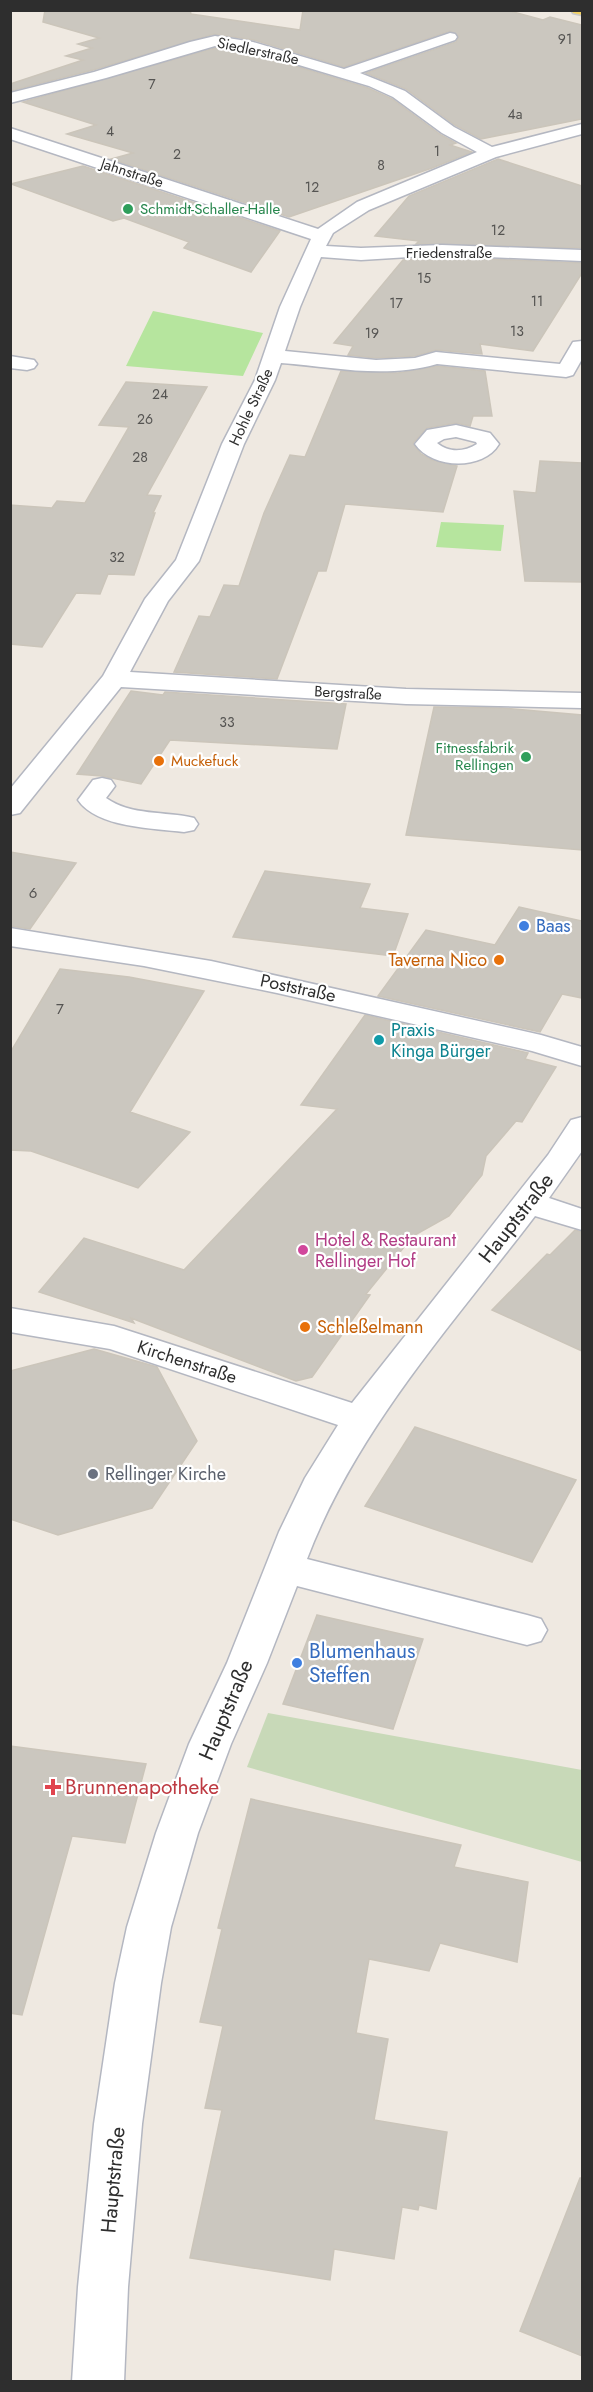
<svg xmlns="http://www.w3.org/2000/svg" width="593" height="2392" font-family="Jost,sans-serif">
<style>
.green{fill:#b6e59e}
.cemetery{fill:#c8d9b8}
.building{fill:#cbc7bf;stroke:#cbc5ba;stroke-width:1.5}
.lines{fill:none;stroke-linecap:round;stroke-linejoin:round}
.minor-casing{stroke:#b4b7c1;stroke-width:3}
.major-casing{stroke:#c9c9c9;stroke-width:3}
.minor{fill:#fff;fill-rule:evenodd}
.major{fill:#f2d163;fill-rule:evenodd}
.leisure-dot{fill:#2e9e5b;stroke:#fff;stroke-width:2}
.food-dot{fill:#e8710a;stroke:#fff;stroke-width:2}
.shop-dot{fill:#3f7fe0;stroke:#fff;stroke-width:2}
.culture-dot{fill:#0f9aa8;stroke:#fff;stroke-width:2}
.hotel-dot{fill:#d1479c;stroke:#fff;stroke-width:2}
.worship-dot{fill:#6b7280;stroke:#fff;stroke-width:2}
.health-dot{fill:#e0444e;stroke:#fff;stroke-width:2}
.labels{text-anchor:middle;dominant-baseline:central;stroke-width:4.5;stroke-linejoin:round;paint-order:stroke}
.far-number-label{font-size:14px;fill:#555452}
.far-street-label{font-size:15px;fill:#2e2e2e;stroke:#fff}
.far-leisure-label{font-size:15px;fill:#27864d;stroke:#fff;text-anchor:start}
.far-food-label{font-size:15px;fill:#c56008;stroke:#fff;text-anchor:start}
.number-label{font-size:15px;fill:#555452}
.shop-label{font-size:18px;fill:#366cbe;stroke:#fff;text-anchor:start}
.food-label{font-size:18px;fill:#c56008;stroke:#fff;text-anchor:end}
.street-label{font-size:18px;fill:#2e2e2e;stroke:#fff}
.culture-label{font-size:18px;fill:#0d838f;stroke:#fff;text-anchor:start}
.hotel-label{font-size:18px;fill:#b23c85;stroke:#fff;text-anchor:start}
.worship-label{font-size:18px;fill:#5b616d;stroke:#fff;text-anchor:start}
.near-street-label{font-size:21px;fill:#2e2e2e;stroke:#fff}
.near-shop-label{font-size:21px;fill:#366cbe;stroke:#fff;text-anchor:start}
.near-health-label{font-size:21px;fill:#be3a42;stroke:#fff;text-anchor:start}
</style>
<rect width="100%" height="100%" fill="#efe9e1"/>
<!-- green -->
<path class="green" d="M153 311 263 333 243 376 126 366Z
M441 522 504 525 501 551 436 547Z"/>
<!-- cemetery -->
<path class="cemetery" d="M268 1713 582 1770V1862L247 1767Z"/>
<!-- building -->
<path class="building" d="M45 10H190L191 14 300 30 303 10H506L543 20 550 17 582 25V119L481 139 455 125 406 89 366 73 456 42 459 36 450 31 344 67 254 40 214 34 93 70 10 91V84L83 60 66 56 92 48 78 44 99 38 43 22Z
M215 48 252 53 368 88 392 99 441 135 456 143 450 145 472 152 432 168 289 217 111 159 133 153 67 134 96 125 23 102Z
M498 159 582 186V248L416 244 419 241 375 236 409 196Z
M83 166 280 231 251 272 184 248 189 242 124 218 113 221 11 184Z
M442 257 582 263V273L533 351 480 344 482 354 436 350 415 356 376 358 348 355 353 346 334 343 403 260Z
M437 366 485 371 492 416H473L470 426 456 423 427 428 413 443 421 454 432 460 457 466 443 512 345 504 326 571H318L277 679 174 672 199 616 210 617 224 585 239 586 264 513 290 455 305 457 341 371 398 373Z
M126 382 207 387 147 495 161 496 153 513H155L134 575 108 574 100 594 76 593 42 647 10 644V505L52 508 57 501 85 503 129 427 99 425Z
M540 461 582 463V582L525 581 514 491 536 493Z
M131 691 163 695 165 692 346 704 337 749 170 740 141 784 102 776 77 774Z
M434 707 502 708 582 715V850L406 835Z
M10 852 76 863 30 929 10 926Z
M265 871 370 884 360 908 408 914 393 956 233 937Z
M519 907 582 921V998L562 994 540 1032 378 996 426 930 495 945Z
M60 969 129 977 204 991 130 1112 190 1132 138 1188 31 1151 10 1150V1053Z
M365 1015 528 1053 525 1059 556 1067 522 1122 516 1121 486 1156 482 1175 449 1216 413 1236 366 1294 370 1295 312 1377 296 1381 131 1318 134 1323 39 1292 84 1238 184 1270 337 1109 301 1105Z
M575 1230 582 1232V1351L492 1310 547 1254 550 1255Z
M94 1349 157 1367 197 1441 152 1508 58 1535 10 1519V1371Z
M415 1427 576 1480 532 1562 365 1506Z
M317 1615 423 1639 393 1729 283 1704Z
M10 1746 146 1764 125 1843 72 1836 22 2015 10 2013Z
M251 1799 461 1845 454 1867 528 1882 517 1962 440 1943 429 1971 369 1959 356 2033 388 2039 374 2120 447 2132 436 2209 419 2205 418 2210 402 2207 394 2259 334 2249 330 2280 190 2258 222 2110 205 2108 223 2026 200 2022 222 1929 218 1928Z
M580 2178H582V2356L520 2331Z"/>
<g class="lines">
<defs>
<path id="minor" d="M450 33 455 34 457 37 455 40 360 73 405 91 454 127 492 147 582 124V134L496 157 369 210 333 233 326 246 361 248 442 245 582 250V261L442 255 361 260 321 257 300 307 285 351 376 360 415 358 436 352 560 364 573 342 582 341V359L573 375 566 377 437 364C384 379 334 367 281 363L275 380 244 444 199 561 168 601 130 672 406 689 582 693V708L406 704 121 687 20 813 10 815V789L103 676 145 599 176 560 222 444 255 380 280 307 311 239 10 139V128L318 229 357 202 477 152 442 133 393 97 369 86 252 51 215 46 106 78 10 103V93L94 72 190 42 215 36 253 42 344 69Z
M10 356 34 360 37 364 34 368 27 370 10 368Z
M456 425 490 433 499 444C483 471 432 469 415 444L427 430ZM456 437 476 442 477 444C464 452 449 453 437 443L444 439Z
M102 778 111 780 115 786 106 798C131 816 165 811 194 818L198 824 194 830 184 832C153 828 97 828 78 800L93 780Z
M10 928 211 961 541 1035 582 1047V1066L532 1051 277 993 144 966 10 946Z
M582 1117V1151L549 1198 582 1209V1230L535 1216C452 1325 356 1430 307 1559L527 1615 541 1619 547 1630 541 1641 527 1645 297 1586 267 1663 231 1744 198 1833 171 1927 161 1983 142 2124 128 2287 124 2382H72L78 2287 94 2124 115 1983 127 1927 156 1833 189 1744 227 1663 279 1532 305 1478 338 1425 110 1349 10 1332V1308L114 1326 352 1403 548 1155 571 1120Z"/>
<path id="major" d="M571 10H582V15L573 13Z"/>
</defs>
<!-- minor casing -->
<use href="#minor" class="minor-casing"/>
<!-- major casing -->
<use href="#major" class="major-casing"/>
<!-- minor -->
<use href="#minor" class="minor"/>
<!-- major -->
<use href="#major" class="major"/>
</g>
<!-- markers -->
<g class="leisure-dot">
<circle cx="128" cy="209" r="6"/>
<circle cx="526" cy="757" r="6"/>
</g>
<g class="food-dot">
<circle cx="159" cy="761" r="6"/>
<circle cx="499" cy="960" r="6"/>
<circle cx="305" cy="1327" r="6"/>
</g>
<g class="shop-dot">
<circle cx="524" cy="926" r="6"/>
<circle cx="297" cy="1663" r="6"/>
</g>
<circle class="culture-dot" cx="379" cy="1040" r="6"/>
<circle class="hotel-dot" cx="303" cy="1250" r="6"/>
<circle class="worship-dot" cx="93" cy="1474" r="6"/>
<path class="health-dot" d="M50 1778h6v6h6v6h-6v6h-6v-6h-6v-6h6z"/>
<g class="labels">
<!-- far-number labels -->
<g class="far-number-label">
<text x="565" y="39">91</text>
<text x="152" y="84">7</text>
<text x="515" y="114">4a</text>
<text x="110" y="131">4</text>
<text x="437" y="151">1</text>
<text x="177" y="154">2</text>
<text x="381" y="165">8</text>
<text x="312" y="187">12</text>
<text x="498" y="230">12</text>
<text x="424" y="278">15</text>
<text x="537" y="301">11</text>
<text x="396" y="303">17</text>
<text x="517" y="331">13</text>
<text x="372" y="333">19</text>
<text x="160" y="394">24</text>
<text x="145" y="419">26</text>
<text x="140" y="457">28</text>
<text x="117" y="557">32</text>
<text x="227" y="722">33</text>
</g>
<!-- far-street labels -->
<g class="far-street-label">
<text transform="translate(258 51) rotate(12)">Siedlerstraße</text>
<text transform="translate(132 173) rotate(18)">Jahnstraße</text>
<text x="449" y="253">Friedenstraße</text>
<text transform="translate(251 407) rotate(-65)">Hohle Straße</text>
<text transform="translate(348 693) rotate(3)">Bergstraße</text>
</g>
<!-- far-leisure labels -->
<g class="far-leisure-label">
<text x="140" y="209">Schmidt-Schaller-Halle</text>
<text x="514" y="748" text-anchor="end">Fitnessfabrik<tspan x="514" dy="17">Rellingen</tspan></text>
</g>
<!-- far-food labels -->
<g class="far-food-label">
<text x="171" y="761">Muckefuck</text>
</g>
<!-- number labels -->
<g class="number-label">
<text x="33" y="893">6</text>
<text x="60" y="1009">7</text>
</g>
<!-- shop labels -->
<g class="shop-label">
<text x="536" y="926">Baas</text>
</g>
<!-- food labels -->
<g class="food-label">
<text x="487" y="960">Taverna Nico</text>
<text x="317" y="1327" text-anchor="start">Schleßelmann</text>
</g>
<!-- street labels -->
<g class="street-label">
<text transform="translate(298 988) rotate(12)">Poststraße</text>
<text transform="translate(187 1362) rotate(18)">Kirchenstraße</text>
</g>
<!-- culture labels -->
<g class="culture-label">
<text x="391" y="1030">Praxis<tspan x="391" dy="21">Kinga Bürger</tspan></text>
</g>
<!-- hotel labels -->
<g class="hotel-label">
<text x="315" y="1240">Hotel &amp; Restaurant<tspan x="315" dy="21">Rellinger Hof</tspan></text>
</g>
<!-- worship labels -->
<g class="worship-label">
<text x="105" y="1474">Rellinger Kirche</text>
</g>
<!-- near-street labels -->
<g class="near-street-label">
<text transform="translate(516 1218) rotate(-52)">Hauptstraße</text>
<text transform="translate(226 1710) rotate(-67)">Hauptstraße</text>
<text transform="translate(113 2180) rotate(-85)">Hauptstraße</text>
</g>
<!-- near-shop labels -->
<g class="near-shop-label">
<text x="309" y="1651">Blumenhaus<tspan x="309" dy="24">Steffen</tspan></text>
</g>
<!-- near-health labels -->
<g class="near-health-label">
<text x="65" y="1787">Brunnenapotheke</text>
</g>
</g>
<!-- border -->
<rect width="593" height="2392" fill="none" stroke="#2e2e2e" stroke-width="24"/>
</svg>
